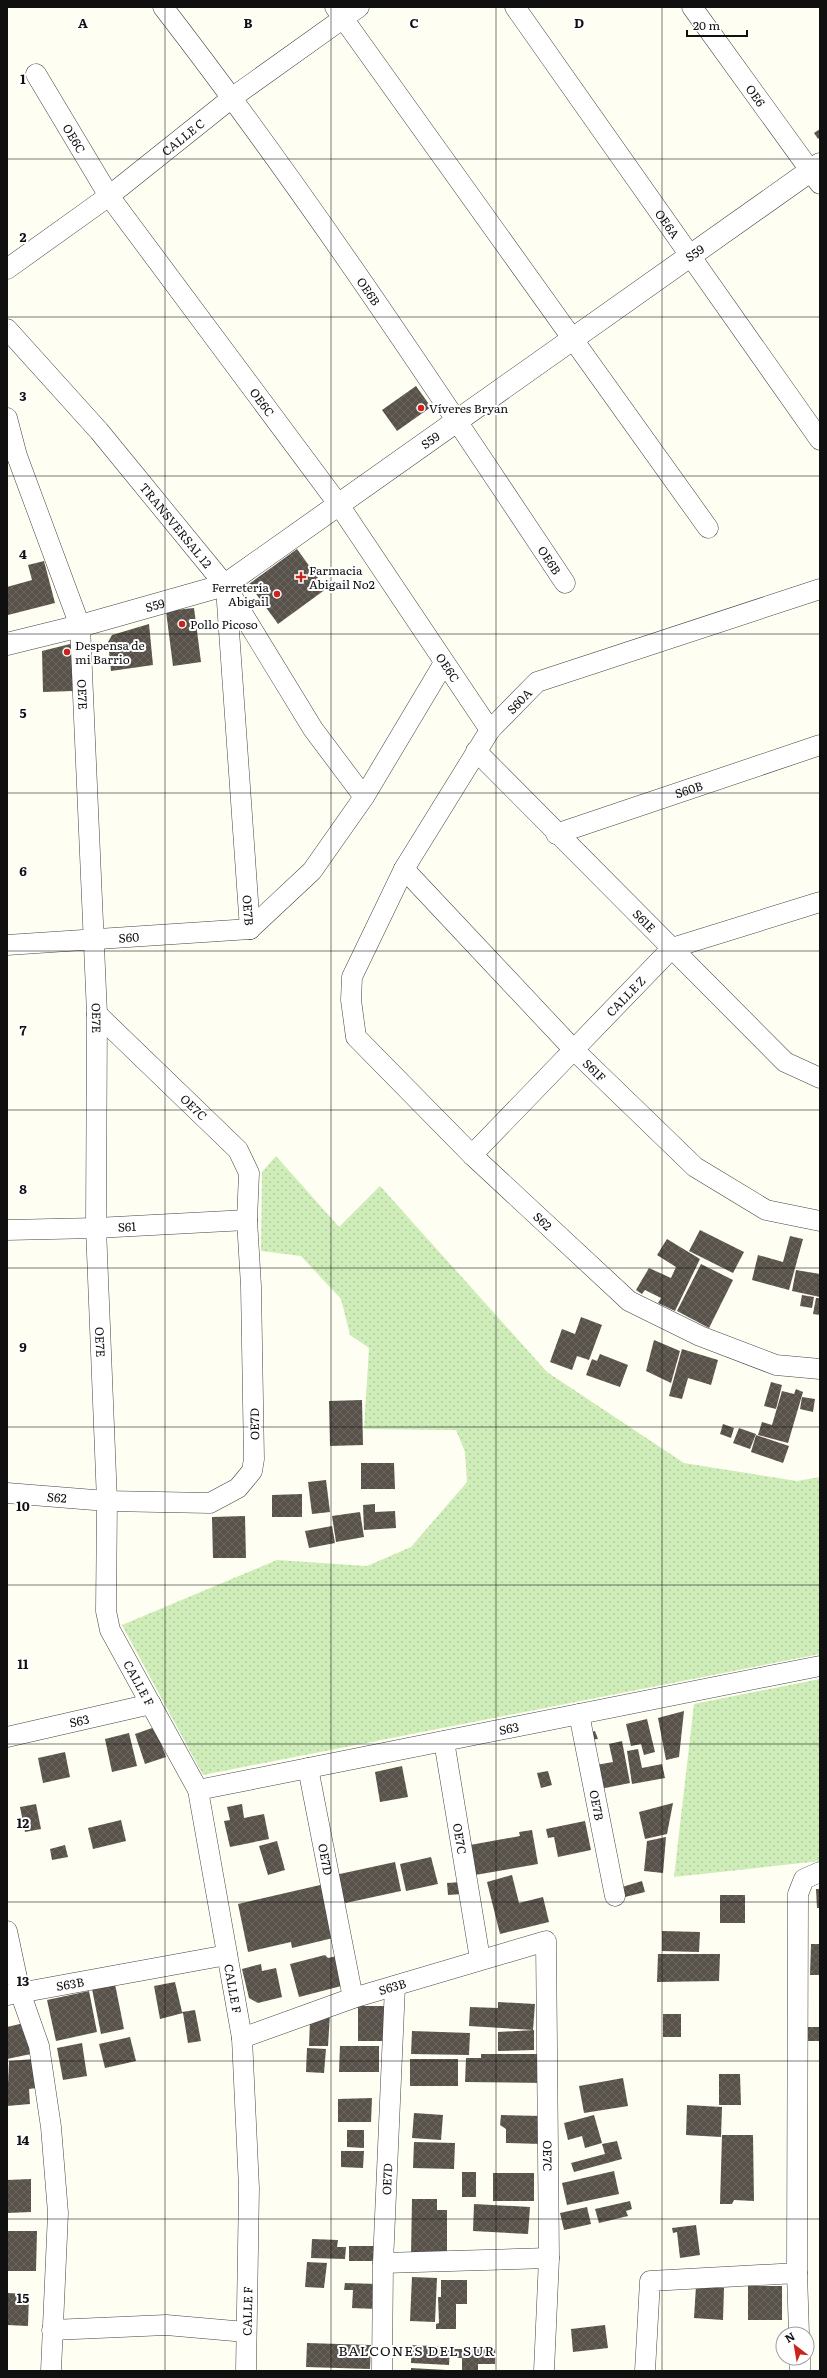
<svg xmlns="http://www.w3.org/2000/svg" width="827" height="2378" font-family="Literata,serif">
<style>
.green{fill:url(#green-dots)}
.building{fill:url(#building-cross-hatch)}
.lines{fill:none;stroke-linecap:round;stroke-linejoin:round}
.minor-casing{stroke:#434343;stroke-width:21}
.tertiary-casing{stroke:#434343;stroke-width:23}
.minor{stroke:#fff;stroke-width:20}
.tertiary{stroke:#fff;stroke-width:22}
.grid{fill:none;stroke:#101010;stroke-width:1;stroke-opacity:0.55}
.poi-dot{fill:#ca251d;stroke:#fff;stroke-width:1.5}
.labels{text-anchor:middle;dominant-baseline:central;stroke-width:4;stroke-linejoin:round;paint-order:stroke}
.street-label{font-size:12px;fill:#101010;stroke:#fff}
.poi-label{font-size:12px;fill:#101010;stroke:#fff;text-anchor:start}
.quarter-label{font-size:14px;letter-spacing:1px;fill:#101010;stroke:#fff}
.grid-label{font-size:13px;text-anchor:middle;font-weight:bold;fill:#101010;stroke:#fff;stroke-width:4;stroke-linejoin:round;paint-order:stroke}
</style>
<defs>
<pattern id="green-dots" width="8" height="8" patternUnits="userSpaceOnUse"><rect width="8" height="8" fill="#cfedb9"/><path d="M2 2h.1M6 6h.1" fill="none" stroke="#b1ca9e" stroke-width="1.8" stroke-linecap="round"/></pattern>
<pattern id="building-cross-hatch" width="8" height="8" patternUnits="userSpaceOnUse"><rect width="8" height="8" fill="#59524b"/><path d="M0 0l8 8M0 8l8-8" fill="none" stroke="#6c6661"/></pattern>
</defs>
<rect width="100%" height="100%" fill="#fffef3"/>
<!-- green -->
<path class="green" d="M276 1156 339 1227 380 1186 547 1372 684 1463 797 1481 820 1477V1654L203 1775 122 1625 277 1560 367 1566 411 1547 467 1482 465 1452 456 1430 364 1429 369 1348 350 1335 341 1299 301 1256 261 1251 262 1172Z
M820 1679V1861L674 1877 694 1704Z"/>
<!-- building -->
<path class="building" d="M820 129V137L818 139 814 133Z
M416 386 431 407 397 431 382 410Z
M297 549 326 589 278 624 249 584Z
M44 561 55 603 8 615 7 587 32 580 28 565Z
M194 608 201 662 173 666 166 611Z
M149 624 153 665 111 671 108 642 112 635Z
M70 644 75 650 73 691 43 692 42 651Z
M700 1230 744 1252 733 1273 689 1251Z
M790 1236 803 1239 789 1290 752 1280 758 1255 783 1262Z
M667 1239 700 1259 675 1311 658 1303 661 1298 645 1290 642 1294 636 1290 649 1268 671 1278 676 1267 657 1255Z
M701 1264 733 1280 709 1328 677 1311Z
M796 1270 820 1274V1297L792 1291Z
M802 1295 814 1297 812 1308 800 1306Z
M816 1298H820V1315L813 1314Z
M581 1317 602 1325 589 1360 577 1356 572 1370 550 1362 562 1329 575 1334Z
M654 1340 680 1351 671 1383 646 1371Z
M682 1349 718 1360 711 1385 688 1378 682 1399 669 1396Z
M600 1354 628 1365 620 1387 586 1375 592 1359 597 1361Z
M771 1382 782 1385 776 1409 764 1406Z
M796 1389 803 1392 788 1443 758 1435 762 1422 772 1425 782 1391 794 1394Z
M802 1397 815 1399 813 1412 800 1409Z
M362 1400 363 1445 330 1446 329 1401Z
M723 1424 734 1428 731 1438 720 1434Z
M739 1428 756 1434 750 1449 733 1443Z
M756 1435 789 1446 783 1463 751 1452Z
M361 1463H394L395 1489H361Z
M326 1480 330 1512 312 1514 308 1482Z
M302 1494V1517H272V1495Z
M375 1504V1512L395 1511 396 1528 364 1530 363 1505Z
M360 1512 364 1537 336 1542 332 1516Z
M245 1516 246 1558H213L212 1517Z
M332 1526 335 1543 309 1548 305 1531Z
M684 1711 679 1757 666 1760 658 1718Z
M647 1719 655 1752 644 1755 641 1744 631 1746 626 1724Z
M155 1727 166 1757 145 1764 135 1734Z
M595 1731 598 1739 590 1740 588 1733Z
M129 1733 137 1766 112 1772 105 1739Z
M622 1741 630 1783 600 1789 596 1765 613 1762 609 1744Z
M638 1749 642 1768 662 1764 665 1778 632 1784 627 1751Z
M65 1752 70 1777 43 1783 38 1758Z
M402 1766 408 1797 380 1802 375 1772Z
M548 1771 552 1785 541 1788 537 1773Z
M673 1803 667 1834 645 1839 639 1812Z
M36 1804 41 1829 25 1832 20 1807Z
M242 1804 244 1818 264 1814 269 1839 230 1847 224 1821 230 1820 227 1807Z
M121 1820 126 1841 93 1849 88 1828Z
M585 1821 591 1850 558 1857 554 1837 548 1838 546 1829Z
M532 1830 538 1864 475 1875 470 1845 520 1836 519 1832Z
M666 1837 663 1873 644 1871 647 1841Z
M277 1841 285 1870 268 1875 259 1846Z
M65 1845 68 1857 52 1860 50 1849Z
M431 1857 438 1884 406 1891 400 1864Z
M395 1862 401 1891 341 1904 335 1875Z
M512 1875 519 1903 543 1897 549 1922 500 1934 487 1882Z
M642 1881 645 1892 625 1897 622 1887Z
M461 1882 462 1894 448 1895 447 1883Z
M329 1883 341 1936 292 1948 291 1942 248 1952 238 1904Z
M816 1889H820V1908H817Z
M720 1895H745V1923H720Z
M662 1931 700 1932 699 1952 662 1951Z
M811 1944H820V1975H810Z
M658 1954H720L719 1981 657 1982Z
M325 1955 328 1958 341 1955 349 1984 299 1997 290 1964Z
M261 1964 262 1971 276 1968 282 1997 258 2003 249 1998 242 1969Z
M175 1982 182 2012 195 2010 201 2041 188 2043 183 2013 160 2019 154 1986Z
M115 1984 124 2029 101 2034 92 1989Z
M89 1991 97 2032 56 2041 47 2000Z
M498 2002 535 2004 533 2030 469 2026 470 2007 498 2008Z
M358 2006H388L387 2041H358Z
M330 2014 328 2046H309L310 2020Z
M663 2014H681V2037H663Z
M24 2023 31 2054 7 2059V2027Z
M808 2027H820V2041H807Z
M534 2030V2050L498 2051V2032Z
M412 2031 470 2033 469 2055 411 2054Z
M130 2037 136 2061 105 2068 99 2044Z
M82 2043 87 2076 63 2080 57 2048Z
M340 2046H379V2072H339Z
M307 2048 326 2049 324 2073 306 2072Z
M481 2054H545V2083L465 2082 466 2058H481Z
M34 2059 37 2088 29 2089 30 2104 7 2106 9 2061Z
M410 2059H458V2086H410Z
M719 2074H740L741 2105H719Z
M623 2078 628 2106 584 2113 579 2086Z
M372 2098 371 2122H338V2099Z
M687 2105 722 2107 721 2137 686 2135Z
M414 2113 443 2115 441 2140 412 2138Z
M501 2115 542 2116V2144L506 2143V2129L500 2125Z
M594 2115 602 2143 585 2148 582 2136 568 2140 564 2123Z
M347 2130H364V2148L347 2147Z
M722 2135H753L754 2201 734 2200 732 2204H720Z
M617 2141 622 2159 574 2172 571 2163 605 2154 602 2144Z
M414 2142 455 2143 454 2169 413 2168Z
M341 2151H364L363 2168 341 2167Z
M614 2171 619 2194 567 2205 562 2183Z
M462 2172H476V2197H462Z
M493 2173H534V2201H493Z
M31 2179V2212L7 2213V2180Z
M412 2199H437V2210H447V2255L411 2256Z
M630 2201 632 2209 626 2211 628 2216 599 2223 595 2209Z
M474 2204 530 2207 528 2234 473 2231Z
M587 2207 591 2224 564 2230 560 2213Z
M696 2225 700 2255 680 2258 677 2232 673 2233 672 2228Z
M7 2231H37L36 2271H7Z
M312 2239 338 2240 337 2247H346L345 2259 311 2258Z
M349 2246H375V2261H349Z
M307 2262 327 2263 324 2288 305 2287Z
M412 2277 437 2278 435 2322 410 2321Z
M441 2280H467V2304H456V2329H436V2324L439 2323 438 2297H441Z
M345 2283 378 2284 377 2309 352 2308 353 2290H344Z
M696 2286 724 2288 723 2320 694 2318Z
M748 2286H782V2320H748Z
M7 2293 29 2294 28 2326 7 2325Z
M605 2325 608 2348 573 2352 571 2329Z
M307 2343 371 2345 370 2369 306 2367Z
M412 2345 450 2347 449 2365 411 2363Z
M452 2349H495V2364H478V2371H462V2358H452Z
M411 2368 446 2370V2371H411Z"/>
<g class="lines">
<defs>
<g id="minor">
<path id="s1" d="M163 7C306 192 435 388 565 583"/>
<path d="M335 7 708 528"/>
<path id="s2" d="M515 7 820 440"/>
<path id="s3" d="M692 7 820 184"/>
<path id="s4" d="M36 74 109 196 339 505 490 730"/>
<path id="s5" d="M7 269 109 196 233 97 359 7"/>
<path id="s6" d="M7 329 99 431 225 585 313 729 364 797"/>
<path id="s7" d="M7 418 17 456 80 626 97 1014 96 1228 107 1501 106 1611 110 1630 198 1790 242 2038 249 2188 246 2371"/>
<path id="s8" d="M226 588 250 929"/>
<path id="s9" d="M820 589 537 682 490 730 404 869 352 977 351 1000 356 1037 472 1155 629 1301 700 1336 776 1365 820 1369"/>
<path id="s10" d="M476 751 785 1062 820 1078"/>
<path id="s11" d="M556 834 820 745"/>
<path id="s12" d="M404 869 575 1051 695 1167 766 1210 820 1221"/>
<path d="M250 929 312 871 364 797 444 663"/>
<path id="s13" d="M7 945 250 929"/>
<path id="s14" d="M472 1155 672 948 820 902"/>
<path id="s15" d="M7 1230 96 1228 247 1220"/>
<path id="s16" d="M7 1493 107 1501 210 1503 238 1488 252 1471 254 1459 251 1286 247 1220 249 1173 238 1150 97 1014"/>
<path id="s17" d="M579 1714 615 1896"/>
<path id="s18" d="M7 1737 151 1704"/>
<path id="s19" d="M444 1741 480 1959"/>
<path id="s20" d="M308 1768 353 1998"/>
<path id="s21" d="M198 1790 820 1666"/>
<path d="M7 1931 20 1992 39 2046 51 2127 58 2213 51 2371"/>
<path id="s22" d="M8 1995 227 1955"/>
<path id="s23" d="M242 2038 353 1998 546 1941 549 2258 544 2371"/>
<path d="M383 2263 549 2258"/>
<path d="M52 2330 166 2325 246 2332"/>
<path d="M799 2334 797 2273 798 1894 804 1879 820 1872"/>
<path d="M800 2358V2371"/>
<path id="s24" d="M382 2371 383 2263 395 1986"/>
<path d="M645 2371 650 2281 797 2273"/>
</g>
<g id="tertiary">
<path id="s25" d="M7 644 80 626 225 585 820 164"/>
</g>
</defs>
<!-- minor casing -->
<use href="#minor" class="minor-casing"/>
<!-- tertiary casing -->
<use href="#tertiary" class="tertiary-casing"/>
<!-- minor -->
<use href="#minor" class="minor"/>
<!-- tertiary -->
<use href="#tertiary" class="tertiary"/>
</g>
<!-- grid -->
<path class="grid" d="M165 7V2371M331 7V2371M496 7V2371M662 7V2371M7 159H820M7 317H820M7 476H820M7 634H820M7 793H820M7 951H820M7 1110H820M7 1268H820M7 1427H820M7 1585H820M7 1744H820M7 1902H820M7 2061H820M7 2219H820"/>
<!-- markers -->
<g class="poi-dot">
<circle cx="421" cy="408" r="4"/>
<path d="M299 571h4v4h4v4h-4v4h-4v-4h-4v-4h4z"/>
<circle cx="277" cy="594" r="4"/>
<circle cx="182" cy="624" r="4"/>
<circle cx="67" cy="652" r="4"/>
</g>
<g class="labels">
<!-- street labels -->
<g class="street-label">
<text stroke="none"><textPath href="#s3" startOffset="109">OE6</textPath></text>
<text stroke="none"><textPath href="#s5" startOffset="220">CALLE C</textPath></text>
<text stroke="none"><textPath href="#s4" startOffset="75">OE6C</textPath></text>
<text stroke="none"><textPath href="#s2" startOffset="265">OE6A</textPath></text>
<text stroke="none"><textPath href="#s25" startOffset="801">S59</textPath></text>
<text stroke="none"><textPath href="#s1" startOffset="351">OE6B</textPath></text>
<text stroke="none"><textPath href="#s4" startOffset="399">OE6C</textPath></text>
<text stroke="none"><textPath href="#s25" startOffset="477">S59</textPath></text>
<text stroke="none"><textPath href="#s6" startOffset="259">TRANSVERSAL 12</textPath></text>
<text stroke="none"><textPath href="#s1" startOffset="675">OE6B</textPath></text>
<text stroke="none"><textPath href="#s25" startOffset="153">S59</textPath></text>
<text stroke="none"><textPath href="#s4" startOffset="723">OE6C</textPath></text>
<text stroke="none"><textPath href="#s7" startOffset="289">OE7E</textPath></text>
<text transform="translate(519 701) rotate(-46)">S60A</text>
<text stroke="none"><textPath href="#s11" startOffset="140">S60B</textPath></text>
<text stroke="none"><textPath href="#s8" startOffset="323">OE7B</textPath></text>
<text stroke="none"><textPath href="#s10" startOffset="239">S61E</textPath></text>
<text stroke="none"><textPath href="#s13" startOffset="122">S60</textPath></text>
<text stroke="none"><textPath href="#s14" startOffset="221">CALLE Z</textPath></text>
<text stroke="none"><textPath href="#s7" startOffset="613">OE7E</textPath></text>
<text stroke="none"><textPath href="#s12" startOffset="277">S61F</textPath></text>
<text transform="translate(194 1107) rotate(44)">OE7C</text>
<text stroke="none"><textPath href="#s9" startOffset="971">S62</textPath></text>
<text stroke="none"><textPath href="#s15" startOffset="120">S61</textPath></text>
<text stroke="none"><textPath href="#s7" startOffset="937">OE7E</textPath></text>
<text transform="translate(254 1424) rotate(-91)">OE7D</text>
<text stroke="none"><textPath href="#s16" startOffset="50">S62</textPath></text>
<text stroke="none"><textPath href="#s7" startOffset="1286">CALLE F</textPath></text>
<text stroke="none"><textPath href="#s18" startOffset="74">S63</textPath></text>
<text stroke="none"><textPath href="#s21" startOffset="317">S63</textPath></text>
<text stroke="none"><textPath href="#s17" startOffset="93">OE7B</textPath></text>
<text stroke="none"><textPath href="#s19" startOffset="99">OE7C</textPath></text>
<text stroke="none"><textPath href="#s20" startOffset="93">OE7D</textPath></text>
<text stroke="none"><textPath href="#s22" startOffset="63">S63B</textPath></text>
<text stroke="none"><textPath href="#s23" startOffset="159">S63B</textPath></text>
<text stroke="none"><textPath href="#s7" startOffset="1610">CALLE F</textPath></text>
<text stroke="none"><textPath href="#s23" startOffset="534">OE7C</textPath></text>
<text stroke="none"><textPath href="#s24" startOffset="192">OE7D</textPath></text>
<text transform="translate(247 2311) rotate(-89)">CALLE F</text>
</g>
<!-- poi labels -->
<g class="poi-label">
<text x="429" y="408">Víveres Bryan</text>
<text x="309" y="570">Farmacia<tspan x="309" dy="14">Abigail No2</tspan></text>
<text x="269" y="587" text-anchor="end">Ferretería<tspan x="269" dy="14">Abigail</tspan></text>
<text x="190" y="624">Pollo Picoso</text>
<text x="75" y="645">Despensa de<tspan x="75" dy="14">mi Barrio</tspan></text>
</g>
<!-- quarter labels -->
<g class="quarter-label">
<text x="417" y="2350">BALCONES DEL SUR</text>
</g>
</g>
<g class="grid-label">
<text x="83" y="28">A</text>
<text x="248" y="28">B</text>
<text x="414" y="28">C</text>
<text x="579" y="28">D</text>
<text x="23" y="84">1</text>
<text x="23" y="242">2</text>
<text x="23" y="401">3</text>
<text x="23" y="559">4</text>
<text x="23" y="718">5</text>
<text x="23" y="876">6</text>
<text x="23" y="1035">7</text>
<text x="23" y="1194">8</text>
<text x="23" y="1352">9</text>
<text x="23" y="1511">10</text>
<text x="23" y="1669">11</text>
<text x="23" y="1828">12</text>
<text x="23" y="1986">13</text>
<text x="23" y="2145">14</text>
<text x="23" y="2303">15</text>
</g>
<!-- border -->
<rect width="827" height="2378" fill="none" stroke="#101010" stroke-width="16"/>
<!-- north arrow -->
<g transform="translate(795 2346) rotate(329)"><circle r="19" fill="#ffffff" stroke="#9f9f9f"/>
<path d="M0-3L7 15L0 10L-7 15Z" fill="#ca251d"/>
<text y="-6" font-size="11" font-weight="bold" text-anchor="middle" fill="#101010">N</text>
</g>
<!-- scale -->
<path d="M687 30v6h60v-6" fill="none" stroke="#101010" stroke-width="2"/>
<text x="693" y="30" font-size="12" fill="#101010" stroke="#ffffff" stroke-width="3" paint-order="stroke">20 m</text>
</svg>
